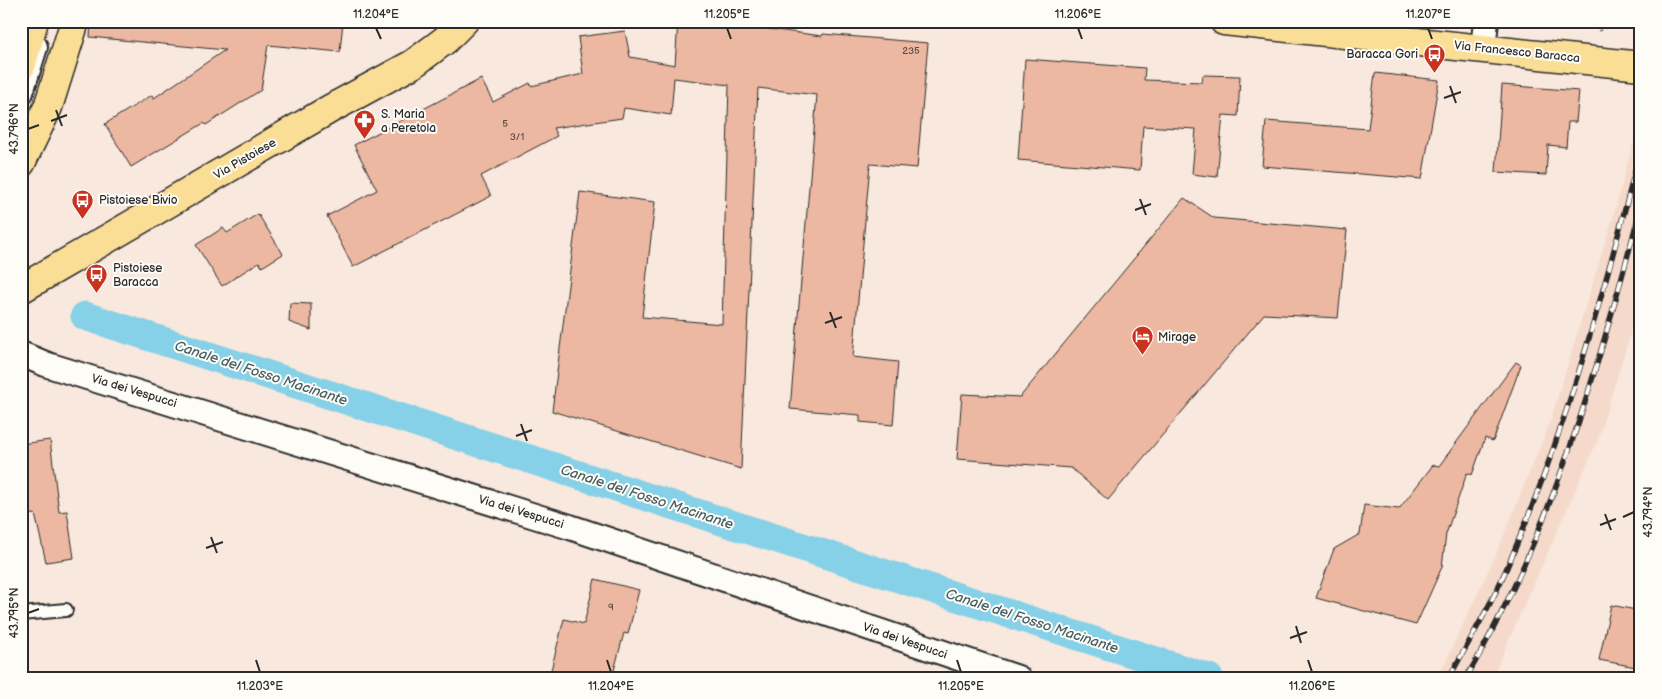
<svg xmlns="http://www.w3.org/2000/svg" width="1662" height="699" font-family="'Balsamiq Sans',sans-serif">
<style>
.built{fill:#f5dacb}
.green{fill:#94dbaa;stroke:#60836a}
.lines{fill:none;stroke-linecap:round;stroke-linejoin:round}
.canal{stroke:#86d1e7;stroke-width:29}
.building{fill:#edb8a1;stroke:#2b2b2b}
.service-casing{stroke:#2b2b2b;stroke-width:16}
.minor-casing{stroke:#2b2b2b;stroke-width:28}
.primary-casing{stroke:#2b2b2b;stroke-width:31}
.trunk-casing{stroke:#2b2b2b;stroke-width:31}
.path{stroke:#2b2b2b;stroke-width:3;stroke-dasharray:1 4;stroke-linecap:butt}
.service{stroke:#fdfcf7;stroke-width:12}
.minor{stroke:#fdfcf7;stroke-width:24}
.primary{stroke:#fbde96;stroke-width:28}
.trunk{stroke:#fbde96;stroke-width:28}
.rail-casing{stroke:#2b2b2b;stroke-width:5.5}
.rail{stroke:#fdfcf7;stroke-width:4;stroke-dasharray:11;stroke-linecap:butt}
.ticks{fill:none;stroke:#2b2b2b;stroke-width:2}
.labels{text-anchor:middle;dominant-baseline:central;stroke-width:4;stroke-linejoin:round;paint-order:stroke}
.number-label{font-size:10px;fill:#5c4e48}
.street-label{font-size:12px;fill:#2b2b2b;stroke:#fdfcf7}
.poi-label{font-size:12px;fill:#2b2b2b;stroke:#fdfcf7;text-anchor:start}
.water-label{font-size:14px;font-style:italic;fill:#465d63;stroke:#fdfcf7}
.neatline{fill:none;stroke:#2b2b2b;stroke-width:2}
.ticks-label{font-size:12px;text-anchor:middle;fill:#2b2b2b}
</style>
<rect width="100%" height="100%" fill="#f8e8dd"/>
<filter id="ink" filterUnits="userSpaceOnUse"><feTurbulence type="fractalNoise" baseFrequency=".02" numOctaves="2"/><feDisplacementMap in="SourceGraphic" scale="10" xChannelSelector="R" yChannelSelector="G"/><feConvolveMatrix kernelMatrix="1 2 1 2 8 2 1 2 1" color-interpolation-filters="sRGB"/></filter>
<g filter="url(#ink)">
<!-- built -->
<path class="built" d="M1641 113V299L1598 439 1492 678H1438L1497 552 1550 422 1613 217Z"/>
<!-- green -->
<path class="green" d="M1533 21H1608L1606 28Z"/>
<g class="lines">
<!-- canal -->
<path class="canal" d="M85 316 1209 678"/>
</g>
<!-- building -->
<path class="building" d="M91 21H343L340 52 268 45 261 90 206 125 204 123 131 167 105 124 152 95 154 98 225 50 90 37Z
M678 21H707L822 36 823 34 928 43 917 168 870 164 853 357 898 362 893 425 860 422V415L790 409 817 95 758 88 741 469 552 411 580 192 655 202 642 317 722 324 729 85 674 78 671 115 624 108 622 118 553 128 557 136 481 176 491 196 353 267 327 216 377 190 354 145 481 79 493 102 530 83 531 86 583 74 578 37 625 31 630 57 675 65Z
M1025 59 1145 68 1144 80 1202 82 1203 75 1240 76 1238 116 1223 115 1217 177 1192 174 1196 129 1143 126 1140 170 1018 160Z
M1375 73 1439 80 1422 179 1262 166 1266 121 1368 129Z
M1502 85 1579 91 1576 122H1568L1566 147 1548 145 1546 175 1496 172Z
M1184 198 1214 218 1347 230 1338 318 1264 314 1108 500 1071 468 957 459 962 394 1020 397Z
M258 214 283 254 262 267 259 262 222 286 196 245 223 228 227 233Z
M290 303 311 304V330L289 322Z
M1516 362 1521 365 1493 441 1485 438 1472 475 1467 473 1446 534 1442 567 1416 625 1316 598 1334 549 1360 534 1364 505 1399 509 1433 465 1439 466Z
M50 440 59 512 67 511 74 558 46 562 35 514 21 516V444Z
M595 579 639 590 628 634 624 633 612 678H549L564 619 584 624Z
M1611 605 1641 611V668L1599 660Z"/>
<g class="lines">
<defs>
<path id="service" d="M21 614 66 610"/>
<path id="minor" d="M1483 49 1486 21
M21 92 35 47
M21 354 48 365 570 527 1018 678"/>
<path id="primary" d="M1224 21 1641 66
M21 289 330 109 413 64 445 40 464 21"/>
<path id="trunk" d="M21 66 34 21
M21 163 48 107 75 21"/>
</defs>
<!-- service casing -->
<use href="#service" class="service-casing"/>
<!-- minor casing -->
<use href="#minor" class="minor-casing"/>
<!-- primary casing -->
<use href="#primary" class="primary-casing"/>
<!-- trunk casing -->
<use href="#trunk" class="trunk-casing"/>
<!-- path -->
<path class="path" d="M1595 21 1601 33"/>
<!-- service -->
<use href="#service" class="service"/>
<!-- minor -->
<use href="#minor" class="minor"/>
<!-- primary -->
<use href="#primary" class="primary"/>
<!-- trunk -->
<use href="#trunk" class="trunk"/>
<defs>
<path id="rail" d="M1449 678C1466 646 1486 614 1501 581 1563 443 1603 295 1641 148
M1466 678C1552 533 1598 368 1641 206"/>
</defs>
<!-- rail casing -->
<use href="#rail" class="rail-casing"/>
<!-- rail -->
<use href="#rail" class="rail"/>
</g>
</g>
<!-- ticks -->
<path class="ticks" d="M376 28 381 39M727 28 731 39M1078 28 1082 39M1428 28 1432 39M1450 86 1456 103M1444 98 1461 92M56 110 62 126M51 121 67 115M28 129 39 125M1140 199 1146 215M1135 210 1151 204M830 312 836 328M825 323 842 317M521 424 527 441M516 436 532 430M1605 514 1611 530M1623 517 1634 512M1600 525 1616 519M211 537 217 553M206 548 223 542M28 613 39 609M1296 626 1301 643M1290 638 1307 632M256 660 260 672M607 660 611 672M957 660 961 672M1308 660 1312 672"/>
<!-- icons -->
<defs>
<symbol id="bus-pin" viewBox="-11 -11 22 30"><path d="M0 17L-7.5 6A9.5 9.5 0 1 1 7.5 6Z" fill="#c8321e" stroke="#fdfcf7"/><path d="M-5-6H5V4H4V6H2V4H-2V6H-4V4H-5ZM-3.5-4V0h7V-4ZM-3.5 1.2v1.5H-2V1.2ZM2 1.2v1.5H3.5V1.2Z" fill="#fff"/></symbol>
<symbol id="pharmacy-pin" viewBox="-11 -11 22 30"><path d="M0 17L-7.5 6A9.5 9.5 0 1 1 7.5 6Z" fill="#c8321e" stroke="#fdfcf7"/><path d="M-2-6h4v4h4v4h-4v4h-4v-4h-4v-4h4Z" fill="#fff"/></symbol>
<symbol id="hotel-pin" viewBox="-11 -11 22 30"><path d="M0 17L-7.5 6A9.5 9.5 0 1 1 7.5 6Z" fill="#c8321e" stroke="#fdfcf7"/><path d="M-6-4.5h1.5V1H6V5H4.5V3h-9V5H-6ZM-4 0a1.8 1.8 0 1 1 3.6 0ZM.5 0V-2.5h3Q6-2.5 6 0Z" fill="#fff"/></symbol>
</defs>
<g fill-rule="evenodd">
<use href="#bus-pin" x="1422" y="42" width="25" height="34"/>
<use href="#pharmacy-pin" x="352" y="108" width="25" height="34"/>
<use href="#bus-pin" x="70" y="188" width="25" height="34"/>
<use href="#bus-pin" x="84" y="262" width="25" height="34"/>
<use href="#hotel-pin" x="1130" y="324" width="25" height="34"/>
</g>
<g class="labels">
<!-- number labels -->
<g class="number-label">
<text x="911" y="51">235</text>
<text x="505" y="124">5</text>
<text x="517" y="137">3/1</text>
<text x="611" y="607">9</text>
</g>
<!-- street labels -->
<g class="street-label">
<text transform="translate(1517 52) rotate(6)">Via Francesco Baracca</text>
<text transform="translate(245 159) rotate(-30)">Via Pistoiese</text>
<text transform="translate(134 391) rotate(17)">Via dei Vespucci</text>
<text transform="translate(521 512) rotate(17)">Via dei Vespucci</text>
<text transform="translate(905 641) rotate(19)">Via dei Vespucci</text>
</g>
<!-- poi labels -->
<g class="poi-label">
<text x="1418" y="54" text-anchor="end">Baracca Gori</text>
<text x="381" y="114">S. Maria<tspan x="381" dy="14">a Peretola</tspan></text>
<text x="99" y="200">Pistoiese Bivio</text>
<text x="113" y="268">Pistoiese<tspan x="113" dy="14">Baracca</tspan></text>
<text x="1158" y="337">Mirage</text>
</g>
<!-- water labels -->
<g class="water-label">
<text transform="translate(261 373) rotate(18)">Canale del Fosso Macinante</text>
<text transform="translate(647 497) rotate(18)">Canale del Fosso Macinante</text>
<text transform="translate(1032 621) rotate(18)">Canale del Fosso Macinante</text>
</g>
</g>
<!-- margin -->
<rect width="1662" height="699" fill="none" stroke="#fdfcf7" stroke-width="55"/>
<rect x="28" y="28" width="1606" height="644" class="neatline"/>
<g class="ticks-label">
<text x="376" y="18">11.204°E</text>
<text x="727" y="18">11.205°E</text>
<text x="1078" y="18">11.206°E</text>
<text x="1428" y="18">11.207°E</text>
<text transform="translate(14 129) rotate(-90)" y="4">43.796°N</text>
<text transform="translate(1648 512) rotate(-90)" y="4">43.794°N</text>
<text transform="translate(14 613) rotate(-90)" y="4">43.795°N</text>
<text x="260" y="690">11.203°E</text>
<text x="611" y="690">11.204°E</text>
<text x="961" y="690">11.205°E</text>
<text x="1312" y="690">11.206°E</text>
</g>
</svg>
